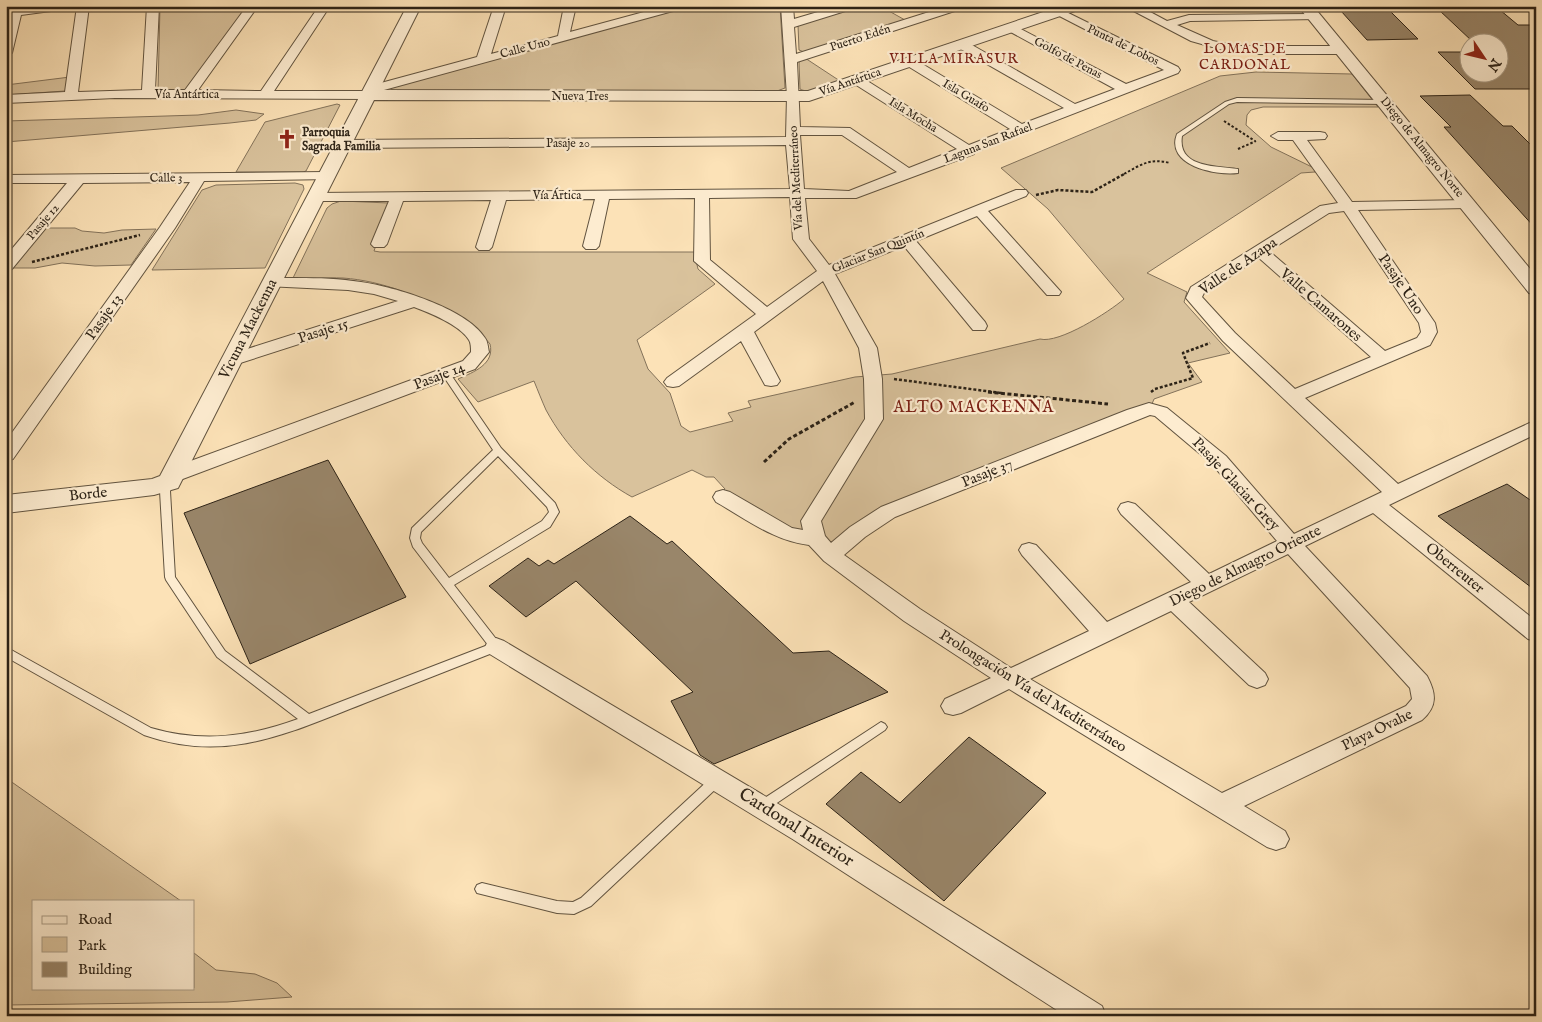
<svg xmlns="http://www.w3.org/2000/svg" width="1542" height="1022" font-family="'IM FELL English',serif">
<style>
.green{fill:#d9c29c;stroke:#83725a}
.building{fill:#99866a;stroke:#2d2317}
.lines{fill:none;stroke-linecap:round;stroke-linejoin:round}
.service-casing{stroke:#61533f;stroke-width:2}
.minor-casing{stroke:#61533f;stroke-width:2}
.tertiary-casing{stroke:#61533f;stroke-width:2}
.path-far2{stroke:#2d2317;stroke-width:2;stroke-dasharray:2.5 2;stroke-linecap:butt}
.path-far1{stroke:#2d2317;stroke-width:2.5;stroke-dasharray:3 2;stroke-linecap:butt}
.path{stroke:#2d2317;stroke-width:3;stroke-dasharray:4 2.5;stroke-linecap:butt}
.service{fill:#fdecd0;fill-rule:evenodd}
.minor{fill:#fdecd0;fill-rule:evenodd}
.tertiary{fill:#fdecd0;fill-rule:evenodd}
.labels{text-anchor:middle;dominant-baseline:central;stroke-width:4.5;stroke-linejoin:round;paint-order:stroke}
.far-street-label{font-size:12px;fill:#2d2317;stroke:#fdecd0}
.far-poi-label{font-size:12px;font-weight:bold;fill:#2d2317;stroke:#fdecd0;text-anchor:start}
.far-neighbourhood-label{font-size:14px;letter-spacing:1px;fill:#7a1f14;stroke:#fdecd0}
.street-label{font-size:15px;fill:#2d2317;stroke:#fdecd0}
.neighbourhood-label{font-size:16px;letter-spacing:1px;fill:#7a1f14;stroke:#fdecd0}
.near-street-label{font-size:18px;fill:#2d2317;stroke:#fdecd0}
</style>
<rect width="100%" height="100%" fill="#fce2b7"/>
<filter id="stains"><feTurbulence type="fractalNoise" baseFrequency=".004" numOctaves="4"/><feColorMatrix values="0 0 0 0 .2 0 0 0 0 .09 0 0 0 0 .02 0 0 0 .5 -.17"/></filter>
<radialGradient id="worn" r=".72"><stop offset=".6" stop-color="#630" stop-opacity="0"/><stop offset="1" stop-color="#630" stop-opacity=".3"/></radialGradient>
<!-- green -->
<path class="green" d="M160 6H250L190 89 182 92 158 90Z
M688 6H780L785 88 777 91 392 90 391 88 397 85Z
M857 6H880L905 20 804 52 799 50 798 25Z
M805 58 840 81C829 85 810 95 800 89L799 62Z
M1256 72 1352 74 1378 107H1263L1251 110 1247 115 1246 125 1271 147 1314 168 1315 172 1301 173 1147 273 1187 292 1184 302 1230 353 1188 363 1202 382 1154 399 1152 404 993 466 831 549 721 492 725 489 714 477H706L692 470 632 497C596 477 566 447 546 410 542 401 538 391 534 381L478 402 458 379C474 372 495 364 490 344 480 331 467 324 454 316 419 296 383 281 343 278 326 277 310 281 293 278L327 208 332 204 341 201 389 203 390 205 374 251 380 252H694L698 269 715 284 637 340 648 369 670 393 681 426 690 432 733 421 728 413 751 407 748 401 855 377 892 374 1040 339C1059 344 1109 312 1124 299L1048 209 1001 168 1220 76Z
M70 77 67 90 65 91 6 95V85Z
M337 104 340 105 306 171 303 172H236L265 122Z
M236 110 264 114 256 120 230 123 6 142V121L198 115Z
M295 183 303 185 304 189 265 268 152 270 202 190 216 185Z
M45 228H75L82 231 104 233 122 230 156 229 131 265 95 266 62 263 35 268H13Z
M6 778 181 901H34V988H194V953L216 970 255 974 277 983 292 997 227 1002 6 1005Z"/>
<!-- building -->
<path class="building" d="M1347 6H1381L1385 11H1390L1418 39 1367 40 1341 11H1351Z
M1439 10H1500L1518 25H1536V89H1475L1438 52H1470V72H1500V42H1473Z
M1470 95 1503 126H1512L1536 150V229L1444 127H1451L1420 96Z
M328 460 406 597 250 664 184 513Z
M1507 484 1536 504V591L1438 516Z
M630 516 667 544 672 541 793 653 829 651 888 692 714 764 700 755 671 701 693 692 576 581 526 617 489 586 528 558 539 566 548 560 554 564Z
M969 737 1046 793 944 901 826 804 861 772 900 803Z"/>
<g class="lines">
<defs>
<path id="service" d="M1237 98 1385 100 1388 102 1385 104 1237 102 1229 104 1182 136C1177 168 1216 166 1238 169V173C1215 176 1165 165 1177 134L1225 102Z
M446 371 449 372 501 448 555 503 559 512 550 527 454 585 500 644 502 647 500 650C455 668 410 685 365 703 288 733 227 764 144 735L6 657V647L151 728C202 743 249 737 298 719L217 657 166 580 165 577 160 491 166 480 169 479 174 482 170 491 175 577 225 651 309 714 488 645 413 547 410 538 412 528 493 450 442 374ZM498 456 547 507 549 512 542 521 449 578 422 543 420 538 421 532Z
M881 722 885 724 887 727 885 730 765 811 761 812 757 811 755 807 757 803Z
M717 775 721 776 723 780 721 784 591 906 574 914 557 913 477 893 475 889 477 885 482 883 557 901 573 902 581 898 713 776Z"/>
<path id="minor" d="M12 6H24L23 8 71 6 66 9 21 15 12 53 6 57V29L9 17H6V11L11 10Z
M77 6H89L78 92 142 90 147 6H159L155 90H185L247 6H258L198 90 261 91 319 6H330L274 91H365L366 87 477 57 494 6H506L491 54 558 36 564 6H576L570 32 666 6H685L684 8 373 93V98L368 99 115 98 6 103V95L65 92Z
M781 6H793L794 19 838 6H856L855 8 794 27 796 54 948 6H965L964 8 797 62 800 127 850 128 909 168 957 149 853 83 851 80 853 77H861L969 145 1010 129 906 65 904 62 906 59H914L1022 124 1064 108 957 47 955 44 957 41H965L1075 104 1115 89 1007 30 1005 28 1007 26H1015L1126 84 1164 70 1040 6H1054L1178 67 1180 70 1178 73 975 152 974 154 856 198H805L809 239 829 265 1016 190H1026L1028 193 1026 196 988 211 1061 292 1059 295H1047L977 216 916 241 985 322 987 326 985 330H973L904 246 835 274 877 348 882 379 883 419 821 521 825 536 831 543 850 527 881 507 1127 410 1149 403 1167 408 1226 456 1294 534 1382 492 1223 341 1186 298 1191 287 1320 206 1338 203 1293 140H1278L1271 136 1278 132H1320L1325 133 1327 136 1325 139 1307 140 1352 202 1468 200 1473 201 1475 204 1473 207 1468 208 1358 210 1435 323 1437 332 1430 345 1305 398 1398 484 1536 420V434L1389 505 1536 621V641L1528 639 1373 513 1305 546 1427 676C1436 693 1438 706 1422 720L1244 806 1285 831 1289 839 1285 847 1276 850 1267 847 1009 689 961 713 953 715 945 713 941 706 945 699 991 678 904 621 824 561 809 545C774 541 746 519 716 502L713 497 716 492 723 490 730 492 792 528 803 530 801 521 865 419 864 379 859 348 823 281 754 332 780 381 777 385 771 386 765 385 741 341 679 386 673 387 667 386 664 382 667 378 756 314 694 261 695 198 609 199 599 246 596 249H586L583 246 595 199 506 200 492 247 489 250H479L476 247 491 200 403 201 387 244 384 247H374L371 244 389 201H316L311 200 309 197 311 194 316 193 790 189 786 145 343 148 336 144 343 140 786 137 787 96ZM800 135H842L897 172 849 191 804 189ZM790 197 793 239 817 271 767 307 710 260 709 198ZM1344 211 1419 323 1421 332 1417 338 1385 351 1269 251 1329 213ZM1259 258 1371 357 1295 389 1235 333 1202 297 1204 293ZM1150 415 1155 416 1212 464 1277 541 1209 574 1135 504 1128 502 1121 504 1118 509 1121 514 1191 582 1107 622 1036 545 1029 543 1022 545 1019 550 1022 555 1089 631 1011 668 920 609 844 555 865 537 895 517ZM1288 554 1410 688 1412 699 1406 706 1222 793 1030 679 1171 611 1249 685 1257 688 1265 685 1268 679 1265 673 1189 602Z
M1124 6H1139L1167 21 1189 15 1315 14 1321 17 1319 19 1190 21 1177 25 1213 41 1237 46H1342L1348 50 1342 54H1237L1191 41Z
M326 172 331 173 333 176 331 179 204 181 175 228 13 459 6 461V441L160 227 190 182 83 183 12 269 6 271V256L67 183H6V175Z
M272 278C302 278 331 277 361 282 395 287 466 308 485 338 488 342 488 348 489 352L475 369 180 480 173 482 166 480 163 475 166 470 463 361 471 352C471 348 471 343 469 340 460 325 430 313 414 307L237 364 231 365 225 364 222 360 225 356 398 301 374 294 348 290 266 286 264 283 266 280Z
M496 638 504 641 812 824 1102 1006 1106 1016H1066L794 840 488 653 485 647 488 641Z"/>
<path id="tertiary" d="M407 6H421L379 90 808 91 1061 6H1083L1081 9 809 101 374 100 178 488 154 495 6 513V495L152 479 160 476Z
M1298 6H1313L1536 276V295L1529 293Z"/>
</defs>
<!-- service casing -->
<use href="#service" class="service-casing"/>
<!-- minor casing -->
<use href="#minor" class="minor-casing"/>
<!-- tertiary casing -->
<use href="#tertiary" class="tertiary-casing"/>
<!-- path-far2 -->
<path class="path-far2" d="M1224 121 1255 141
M1238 149 1256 141
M1124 174C1142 164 1150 158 1170 163"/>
<!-- path-far1 -->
<path class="path-far1" d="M1036 195 1058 190 1092 192 1126 173
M32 262 140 235
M894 379 1001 393
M1151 392 1155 389 1193 378 1183 353 1210 343"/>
<!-- path -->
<path class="path" d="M988 392 1108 404
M764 462 789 439 855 402"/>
<!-- service -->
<use href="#service" class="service"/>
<!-- minor -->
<use href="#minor" class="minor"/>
<!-- tertiary -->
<use href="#tertiary" class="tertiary"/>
</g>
<!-- icons -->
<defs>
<symbol id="church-bare" viewBox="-9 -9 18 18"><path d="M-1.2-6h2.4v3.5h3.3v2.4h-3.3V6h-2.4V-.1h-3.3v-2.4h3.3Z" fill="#8f2418" stroke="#fdecd0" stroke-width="2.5" paint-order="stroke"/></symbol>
</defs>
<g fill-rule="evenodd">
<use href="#church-bare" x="273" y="125" width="28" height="28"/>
</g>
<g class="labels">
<!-- far-street labels -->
<g class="far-street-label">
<text transform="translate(860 38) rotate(-18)">Puerto Edén</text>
<text transform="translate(1123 45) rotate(26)">Punta de Lobos</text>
<text transform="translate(525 48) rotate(-15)">Calle Uno</text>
<text transform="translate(1068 58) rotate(28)">Golfo de Penas</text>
<text transform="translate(850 82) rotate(-19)">Vía Antártica</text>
<text x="187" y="94">Vía Antártica</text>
<text x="580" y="96">Nueva Tres</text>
<text transform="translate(966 96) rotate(31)">Isla Guafo</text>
<text transform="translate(913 115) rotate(32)">Isla Mocha</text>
<text x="568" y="143">Pasaje 20</text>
<text transform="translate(988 143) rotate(-21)">Laguna San Rafael</text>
<text transform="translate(1422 147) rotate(51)">Diego de Almagro Norte</text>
<text transform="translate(166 178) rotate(-1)">Calle 3</text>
<text transform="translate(796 178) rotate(-93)">Vía del Mediterráneo</text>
<text x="557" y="195">Vía Ártica</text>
<text transform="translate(43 222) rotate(-50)">Pasaje 12</text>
<text transform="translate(878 251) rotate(-22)">Glaciar San Quintín</text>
</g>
<!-- far-poi labels -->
<g class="far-poi-label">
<text x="302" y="132">Parroquia<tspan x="302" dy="14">Sagrada Familia</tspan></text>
</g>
<!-- far-neighbourhood labels -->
<g class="far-neighbourhood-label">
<text x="1245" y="49">LOMAS DE<tspan x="1245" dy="16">CARDONAL</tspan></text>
<text x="954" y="59">VILLA MIRASUR</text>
</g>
<!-- street labels -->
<g class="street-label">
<text transform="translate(1238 266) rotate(-34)">Valle de Azapa</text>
<text transform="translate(1401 284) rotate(56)">Pasaje Uno</text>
<text transform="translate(1321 305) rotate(41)">Valle Camarones</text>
<text transform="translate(104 317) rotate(-55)">Pasaje 13</text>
<text transform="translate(248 329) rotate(-63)">Vicuna Mackenna</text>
<text transform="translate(323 331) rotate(-18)">Pasaje 15</text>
<text transform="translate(439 376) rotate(-21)">Pasaje 14</text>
<text transform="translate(987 473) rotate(-22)">Pasaje 37</text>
<text transform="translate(1236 484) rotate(47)">Pasaje Glaciar Grey</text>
<text transform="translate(88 494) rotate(-6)">Borde</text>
<text transform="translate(1245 566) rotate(-26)">Diego de Almagro Oriente</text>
<text transform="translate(1455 568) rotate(39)">Oberreuter</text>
<text transform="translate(1033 691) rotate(32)">Prolongación Vía del Mediterráneo</text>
<text transform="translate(1377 730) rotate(-26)">Playa Ovahe</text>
</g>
<!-- neighbourhood labels -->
<g class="neighbourhood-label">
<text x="974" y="408">ALTO MACKENNA</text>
</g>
<!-- near-street labels -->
<g class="near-street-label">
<text transform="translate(796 828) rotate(32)">Cardonal Interior</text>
</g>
</g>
<!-- margin -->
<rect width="1542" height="1022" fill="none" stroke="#fce2b7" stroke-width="25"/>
<rect x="8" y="8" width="1527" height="1007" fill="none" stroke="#2d2317" stroke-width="2.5"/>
<rect x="12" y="12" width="1517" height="997" fill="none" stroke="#2d2317"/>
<!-- legend -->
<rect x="32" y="900" width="162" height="90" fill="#fdecd0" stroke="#aa9c86"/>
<rect x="42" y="916" width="25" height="8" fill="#fdecd0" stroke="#aa9c86"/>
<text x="78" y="924" font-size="15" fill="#2d2317">Road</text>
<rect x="42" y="937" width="25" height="15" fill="#d9c29c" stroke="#aa9c86"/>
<text x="78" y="950" font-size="15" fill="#2d2317">Park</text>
<rect x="42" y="962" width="25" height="15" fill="#99866a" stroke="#aa9c86"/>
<text x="78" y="974" font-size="15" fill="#2d2317">Building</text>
<!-- north arrow -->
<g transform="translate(1484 58) rotate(125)"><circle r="24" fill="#fdecd0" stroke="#aa9c86"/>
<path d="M0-4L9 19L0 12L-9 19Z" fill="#8f2418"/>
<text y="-8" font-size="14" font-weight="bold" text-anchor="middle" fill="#2d2317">N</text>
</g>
<rect width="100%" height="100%" filter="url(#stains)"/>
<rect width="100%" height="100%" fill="url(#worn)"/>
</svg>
